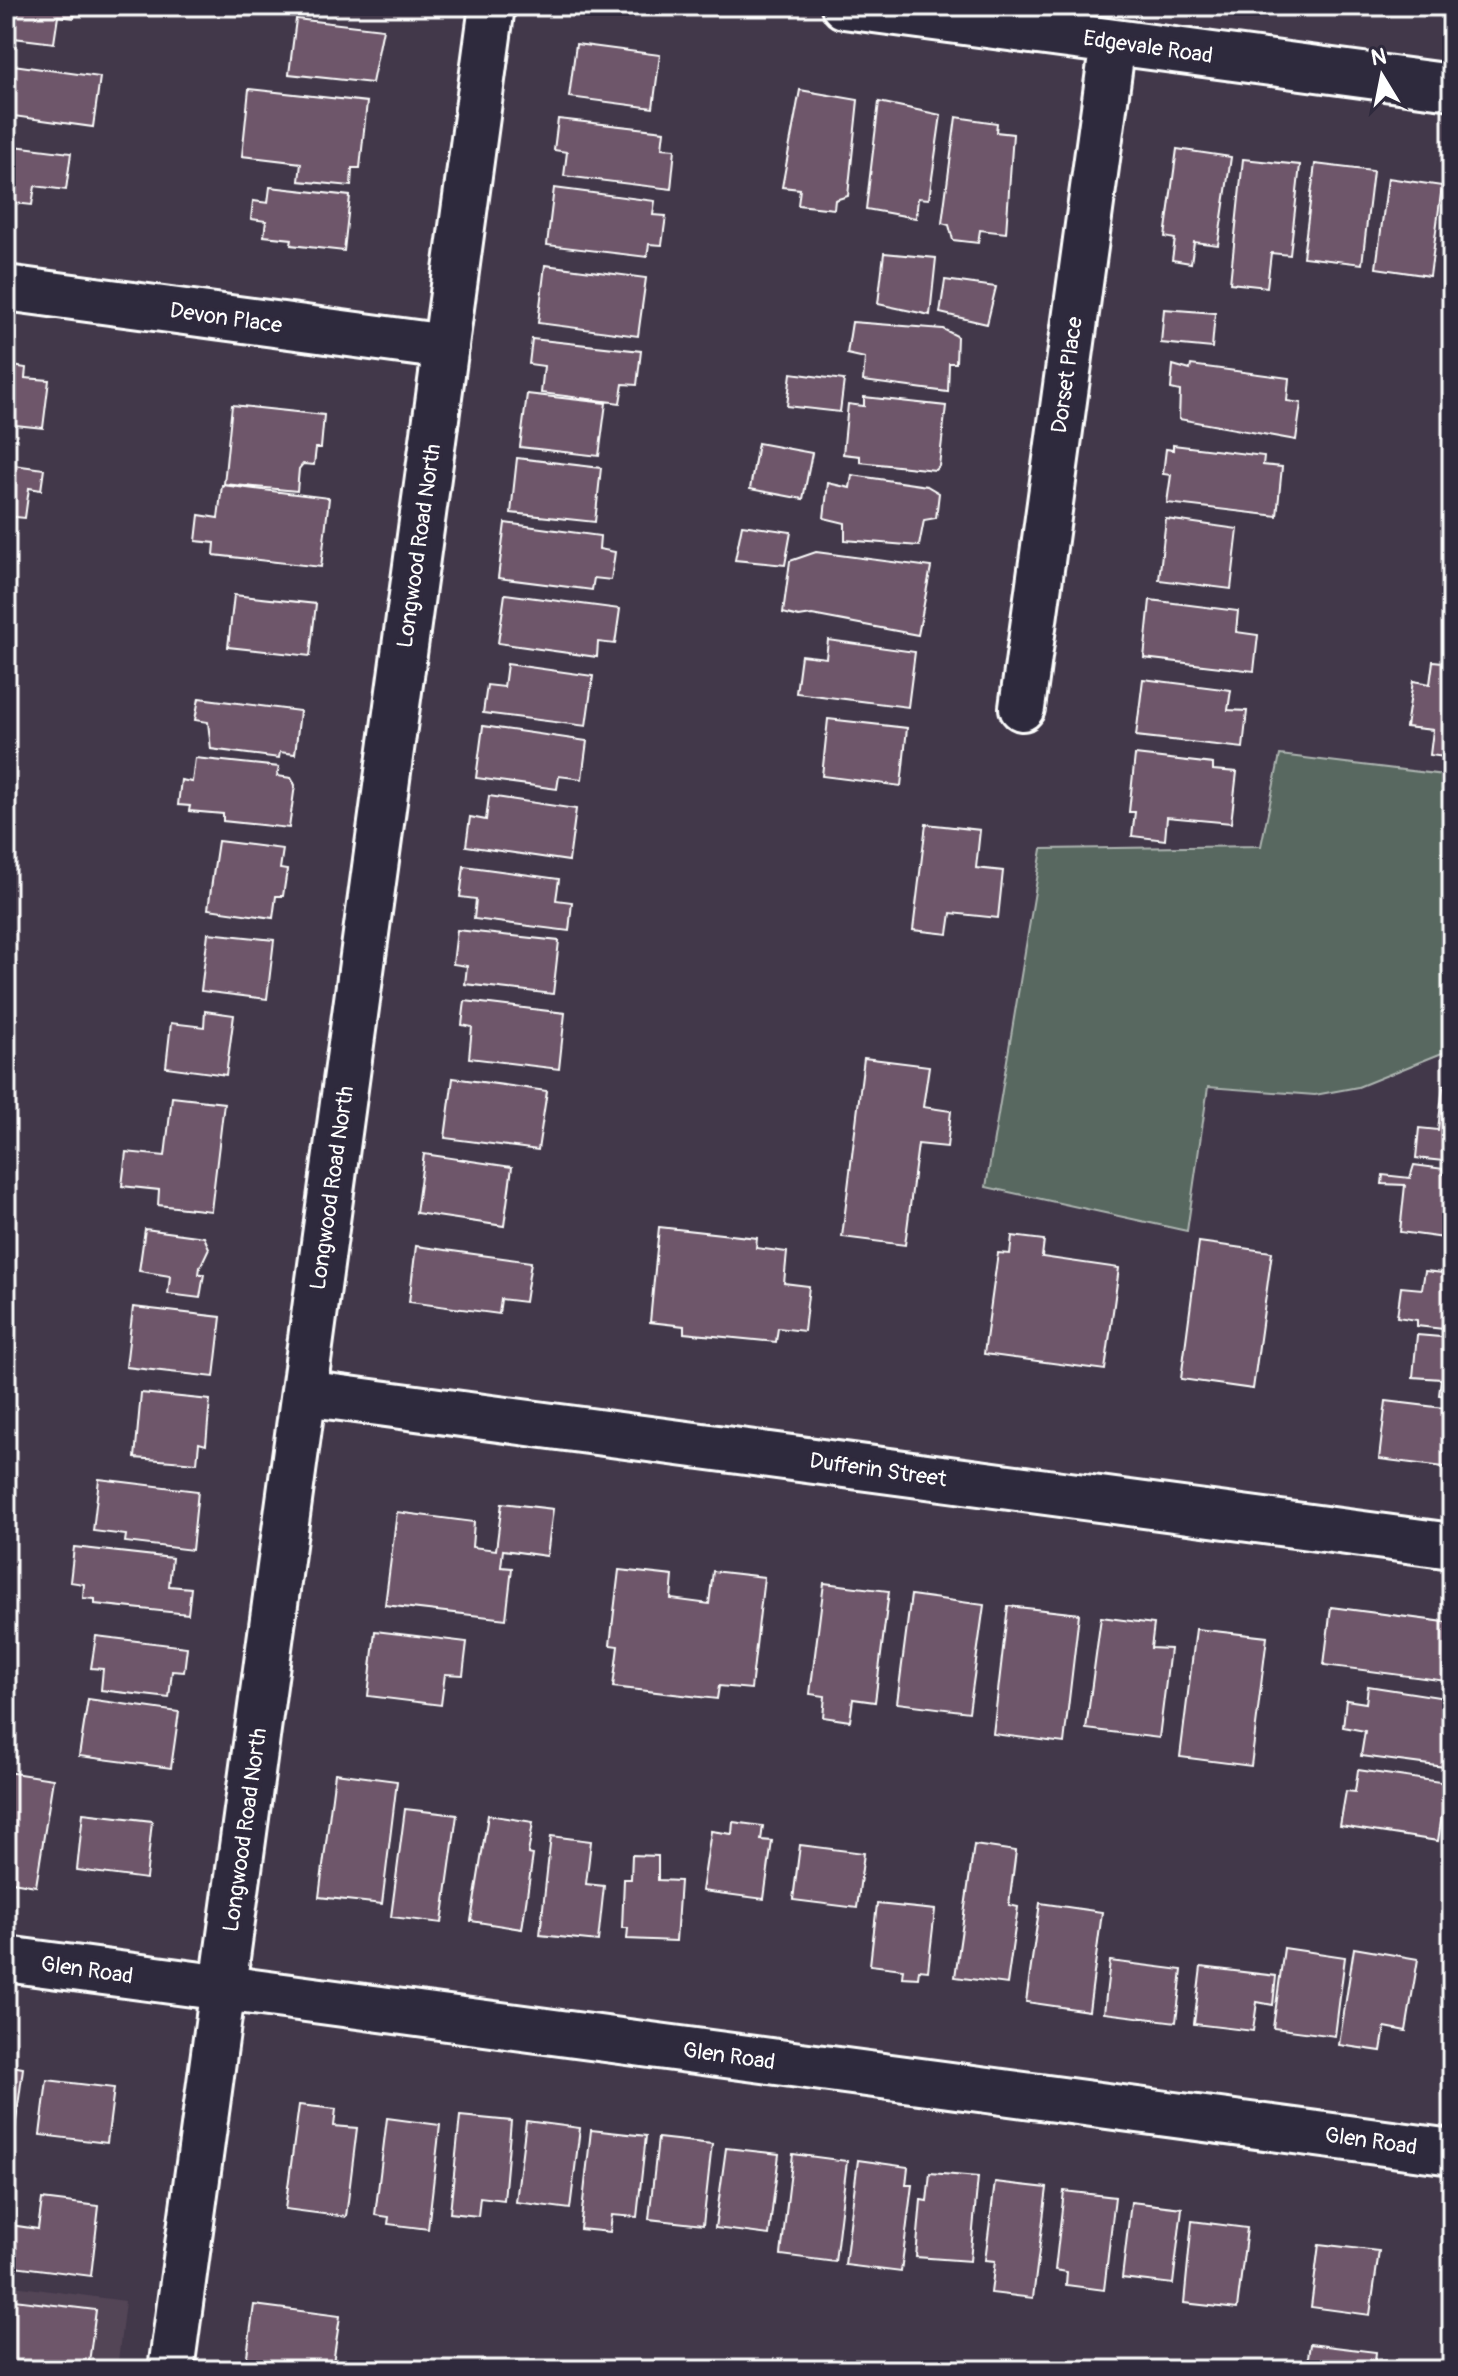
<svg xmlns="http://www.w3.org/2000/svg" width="1458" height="2376" font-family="Pangolin,sans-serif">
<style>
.built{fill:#534557}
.green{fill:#586860;stroke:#acb4b0;stroke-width:2}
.building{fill:#6e576a;stroke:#fff;stroke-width:2}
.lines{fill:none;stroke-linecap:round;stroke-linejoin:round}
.street-casing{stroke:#fff;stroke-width:50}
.secondary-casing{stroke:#fff;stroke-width:50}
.street{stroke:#2f2a3d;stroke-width:44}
.secondary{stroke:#2f2a3d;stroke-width:44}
.labels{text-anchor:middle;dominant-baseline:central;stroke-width:8;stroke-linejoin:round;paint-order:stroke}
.street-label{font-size:22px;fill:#fff;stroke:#2f2a3d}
</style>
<rect width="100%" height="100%" fill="#42384a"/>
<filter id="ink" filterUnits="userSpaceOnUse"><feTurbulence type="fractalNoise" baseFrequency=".0125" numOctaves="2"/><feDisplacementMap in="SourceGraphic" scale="16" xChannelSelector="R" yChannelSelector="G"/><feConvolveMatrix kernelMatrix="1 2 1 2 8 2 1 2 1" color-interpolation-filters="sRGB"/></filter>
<g filter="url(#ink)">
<!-- built -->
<path class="built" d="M6 2285 125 2301 117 2370H6Z"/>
<!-- green -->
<path class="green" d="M1280 755 1452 776V1049L1358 1087 1315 1095 1208 1087 1187 1231 986 1187 1042 849 1261 846Z"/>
<!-- building -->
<path class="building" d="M6 6H76L74 18 58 16 54 43 6 37Z
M296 19 383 29 372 83 289 74Z
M576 44 660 55 653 108 569 97Z
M6 64 100 77 93 127 6 115Z
M249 89 367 102 360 168H352L351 186 299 181 301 163 242 156Z
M800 90 858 100 848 196 835 200 834 209 798 205 800 189 782 187Z
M879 102 941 115 929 199 918 198 916 218 866 209Z
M956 117 997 123 996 132 1013 134 1006 233 980 230 978 243 953 240 949 225 942 223Z
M558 119 664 131 662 148 675 149 671 189 564 176 567 152 554 150Z
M6 145 71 153 66 190 35 186 32 205 6 202Z
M1177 149 1231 157 1218 245 1194 242 1191 263 1172 260 1175 239 1165 237Z
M1243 159 1300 165 1290 255 1271 253 1267 287 1230 283Z
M1315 164 1373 171 1362 264 1303 257Z
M1388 178 1442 186 1430 276 1376 268Z
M270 187 350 196 344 251 291 245 292 239 264 236 266 221 251 219 253 201 268 203Z
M554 188 655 201 653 215 666 216 662 245 649 244 647 257 547 245Z
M1452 199V294L1445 293 1447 277 1442 276Z
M884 253 936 258 930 315 878 304Z
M545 265 646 278 638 336 538 323Z
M945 280 996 287 987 324 940 313Z
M1164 309 1215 313 1212 348 1161 343Z
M852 322 943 329 957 336 956 363H949L948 392 863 381 865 358 847 354Z
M532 339 641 351 637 385 623 384 620 403 541 393 544 366 529 364Z
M6 365 26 368 25 378 49 380 43 428 6 424Z
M1173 365 1190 370 1191 365 1289 378 1287 401 1301 403 1296 440 1179 419 1180 391 1171 389Z
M791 373 844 380 840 412 787 406Z
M527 394 606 403 599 456 520 447Z
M864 397 946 406 939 466 935 470 860 462V456L843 454 848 404 864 406Z
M232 405 324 415 321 448H316L314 465 303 464 299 469 297 491 224 484Z
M758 443 812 453 803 499 750 489Z
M1173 445 1264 456 1263 465 1282 467 1277 516 1167 503 1171 475 1163 474 1166 449 1173 450Z
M517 458 601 468 595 522 511 513Z
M6 464 44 469 41 490 29 488 25 518 6 516Z
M852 475 927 486 939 493 936 518 924 520 919 546 845 540V523L824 518 828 483 850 488Z
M222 485 329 498 321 567 214 555 215 543 196 541 199 515 218 518Z
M1166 519 1238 529 1231 589 1159 580Z
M505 523 600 536 599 549 615 552 611 580 594 578 592 590 498 578Z
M742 525 791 532 785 565 735 560Z
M816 552 931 567 918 635 812 615 799 617 783 613 790 561Z
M505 594 620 609 615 644 598 642 597 657 498 643Z
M234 595 316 604 310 656 228 647Z
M1150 600 1238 611 1236 632 1258 635 1254 671 1144 658Z
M828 640 915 652 908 707 796 693 801 655 826 658Z
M6 652 14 653 9 688H6Z
M1433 661 1452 663V758L1430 755 1433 730 1406 727 1413 681 1430 684Z
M507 664 593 676 586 726 483 713 487 685 504 687Z
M1143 679 1231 690 1228 710 1247 711 1243 748 1136 736Z
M199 698 300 711 295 754 280 752 279 758 211 749 208 722 195 720Z
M828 719 907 728 901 786 822 776Z
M483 726 587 741 582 779 559 776 557 789 476 778Z
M1135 755 1213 764V770L1237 772 1231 823 1167 817 1165 840 1132 836 1135 812H1129Z
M195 758 279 767 277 776 291 778 295 785 289 828 223 821V814L189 811 190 806 178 805 181 780 192 782Z
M489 796 576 809 569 861 466 846 470 817 486 820Z
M926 824 980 830 976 868 1003 871 998 918 951 913 948 934 913 930Z
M218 841 283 849 280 869 287 870 283 896H276L273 918 208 909Z
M464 866 559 879 556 900 572 902 569 931 474 919 476 899 460 897Z
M457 930 559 941 553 994 465 984 467 966 453 964Z
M208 933 274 940 267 999 201 991Z
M465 1001 565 1013 559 1069 469 1058 472 1027 462 1025Z
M205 1011 234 1015 226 1075 166 1067 171 1023 204 1027Z
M864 1058 929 1066 923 1107 951 1111 947 1147 918 1144 905 1245 842 1237Z
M453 1078 547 1091 538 1150 445 1138Z
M1443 1085 1452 1086V1162L1416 1158 1419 1128 1438 1130Z
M172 1097 224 1103 211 1211 158 1205 159 1190 122 1186 126 1152 165 1156Z
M424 1154 512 1167 504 1226 416 1213Z
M1414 1165 1444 1169 1443 1174 1452 1175V1239L1400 1232 1405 1185 1382 1184 1383 1175 1410 1178Z
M659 1227 757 1238 756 1248 787 1252 784 1283 809 1286 804 1331 778 1328 776 1342 684 1333V1326L650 1322Z
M145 1229 204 1237 209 1248 200 1267 199 1274H204L200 1298 168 1294 170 1276 139 1271Z
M1012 1236 1044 1240 1042 1257 1119 1268 1105 1370 984 1354 998 1253 1010 1254Z
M1199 1242 1272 1252 1253 1389 1181 1379Z
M416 1246 531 1262 525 1302 501 1299 499 1314 409 1302Z
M1425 1271 1452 1274V1330L1417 1326V1320L1397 1317 1401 1287 1422 1289Z
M133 1307 221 1317 214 1377 126 1367Z
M1417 1335 1452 1338V1397L1439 1395 1441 1379 1413 1377Z
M141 1393 210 1400 206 1445 199 1443 197 1463 135 1458Z
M1386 1401 1452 1409V1468L1379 1459Z
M99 1479 198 1491 192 1550 125 1542 126 1535 93 1531Z
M502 1503 553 1509 547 1556 503 1550 501 1567 512 1568 506 1619 385 1605 397 1512 474 1522 472 1547 496 1550Z
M74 1547 172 1558 169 1586 191 1588 188 1614 95 1604V1599L83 1598 84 1584 70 1582Z
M619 1570 673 1576 671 1599 709 1604 713 1571 764 1577 751 1689 719 1686 717 1699 613 1687 618 1646 610 1645Z
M824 1583 889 1591 875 1702 853 1699 850 1721 823 1717 825 1696 810 1694Z
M911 1595 984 1605 969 1712 897 1703Z
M1008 1606 1079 1614 1064 1743 993 1734Z
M1331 1607 1452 1623V1677L1447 1676 1446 1681 1324 1665Z
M1101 1617 1154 1624 1151 1648 1170 1649 1159 1738 1086 1729Z
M1196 1629 1267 1637 1251 1766 1180 1757Z
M375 1631 467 1642 463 1675 445 1674 441 1705 368 1696Z
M96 1636 187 1647 184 1672 172 1671 169 1698 101 1690 103 1669 91 1668Z
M1368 1686 1452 1699 1445 1767 1361 1756 1365 1731 1343 1727 1346 1700 1366 1703Z
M88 1699 179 1712 171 1768 79 1756Z
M1358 1770 1447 1783 1438 1841 1340 1826 1346 1791 1355 1792Z
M6 1772 53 1779 36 1886 6 1881Z
M335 1773 397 1781 382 1904 319 1897Z
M405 1809 457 1815 442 1923 391 1917Z
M83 1813 152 1821 146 1879 77 1870Z
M488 1815 533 1822 528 1854 533 1855 522 1929 471 1921Z
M733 1822 763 1826 761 1840 772 1841 764 1899 702 1891 711 1831 732 1834Z
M551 1836 591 1841 586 1884 604 1886 598 1941 540 1935Z
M800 1845 864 1853 857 1908 793 1900Z
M974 1845 1016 1851 1009 1905 1018 1907 1007 1984 955 1977Z
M632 1855 658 1856V1880L680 1881 676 1941 627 1939 628 1928H622L624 1879H631Z
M1040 1903 1102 1912 1089 2011 1026 2002Z
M877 1904 935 1910 928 1971 919 1970 918 1978 902 1977 903 1969 870 1965Z
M1284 1948 1345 1957 1335 2036 1273 2028Z
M1354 1948 1418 1959 1406 2031 1385 2027 1381 2051 1339 2045Z
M1110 1961 1182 1970 1176 2022 1104 2013Z
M1201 1967 1276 1976 1273 2005 1257 2002 1253 2031 1194 2024Z
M6 2065 23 2068 12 2152 6 2151Z
M47 2080 114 2088 107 2143 40 2135Z
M299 2105 336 2109 334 2126 357 2128 346 2217 285 2209Z
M460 2116 511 2121 504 2200 480 2197 478 2216 450 2213Z
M387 2118 440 2125 428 2229 388 2224 389 2217 375 2215Z
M526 2121 580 2128 570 2209 516 2202Z
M591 2130 646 2136 637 2217 612 2215 610 2232 580 2229Z
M658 2138 712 2144 703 2225 649 2219Z
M726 2148 779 2154 769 2235 715 2228Z
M793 2154 847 2161 835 2262 781 2255Z
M858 2160 908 2167 906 2185H912L901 2272 845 2265Z
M930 2173 978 2177 970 2261 916 2257 921 2200 927 2201Z
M995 2182 1047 2188 1033 2298 991 2293 995 2261 985 2260Z
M1064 2191 1115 2197 1104 2290 1066 2285 1067 2272 1055 2270Z
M42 2199 99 2206 91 2276 6 2265 10 2225 38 2229Z
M1131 2202 1182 2208 1173 2284 1122 2278Z
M1192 2221 1247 2228 1237 2309 1184 2303Z
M1319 2244 1379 2251 1370 2315 1311 2307Z
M6 2299 96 2310 88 2370H6Z
M254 2305 340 2316 332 2370H245Z
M1310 2344 1376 2352 1374 2370H1306Z
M479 2365 519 2370H478Z"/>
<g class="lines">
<defs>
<path id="street" d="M844 6 1452 87
M6 288 446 347
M1022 708 1113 42
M304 1393 1452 1546
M6 1959 1452 2152"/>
<path id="secondary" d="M171 2370 492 6"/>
</defs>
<!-- street casing -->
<use href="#street" class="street-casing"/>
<!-- secondary casing -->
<use href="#secondary" class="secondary-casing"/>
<!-- street -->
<use href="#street" class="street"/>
<!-- secondary -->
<use href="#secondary" class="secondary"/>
</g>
</g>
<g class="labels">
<!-- street labels -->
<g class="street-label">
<text transform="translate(1148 47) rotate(8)">Edgevale Road</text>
<text transform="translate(226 318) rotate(8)">Devon Place</text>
<text transform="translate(1067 375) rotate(-82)">Dorset Place</text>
<text transform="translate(419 546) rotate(-82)">Longwood Road North</text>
<text transform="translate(332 1188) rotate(-82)">Longwood Road North</text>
<text transform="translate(878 1470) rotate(8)">Dufferin Street</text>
<text transform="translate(245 1830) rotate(-82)">Longwood Road North</text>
<text transform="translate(87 1970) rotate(8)">Glen Road</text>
<text transform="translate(729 2056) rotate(8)">Glen Road</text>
<text transform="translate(1371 2141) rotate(8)">Glen Road</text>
</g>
</g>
<!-- margin -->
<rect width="1458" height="2376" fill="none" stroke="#2f2a3d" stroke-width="32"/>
<rect x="16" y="16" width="1426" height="2344" fill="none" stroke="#fff" stroke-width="3" filter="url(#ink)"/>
<!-- north arrow -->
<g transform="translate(1382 76) rotate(350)" stroke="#2f2a3d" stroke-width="6" paint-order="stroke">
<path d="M0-6L14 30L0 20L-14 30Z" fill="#ffffff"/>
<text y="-12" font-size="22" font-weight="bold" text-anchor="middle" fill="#ffffff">N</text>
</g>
</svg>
